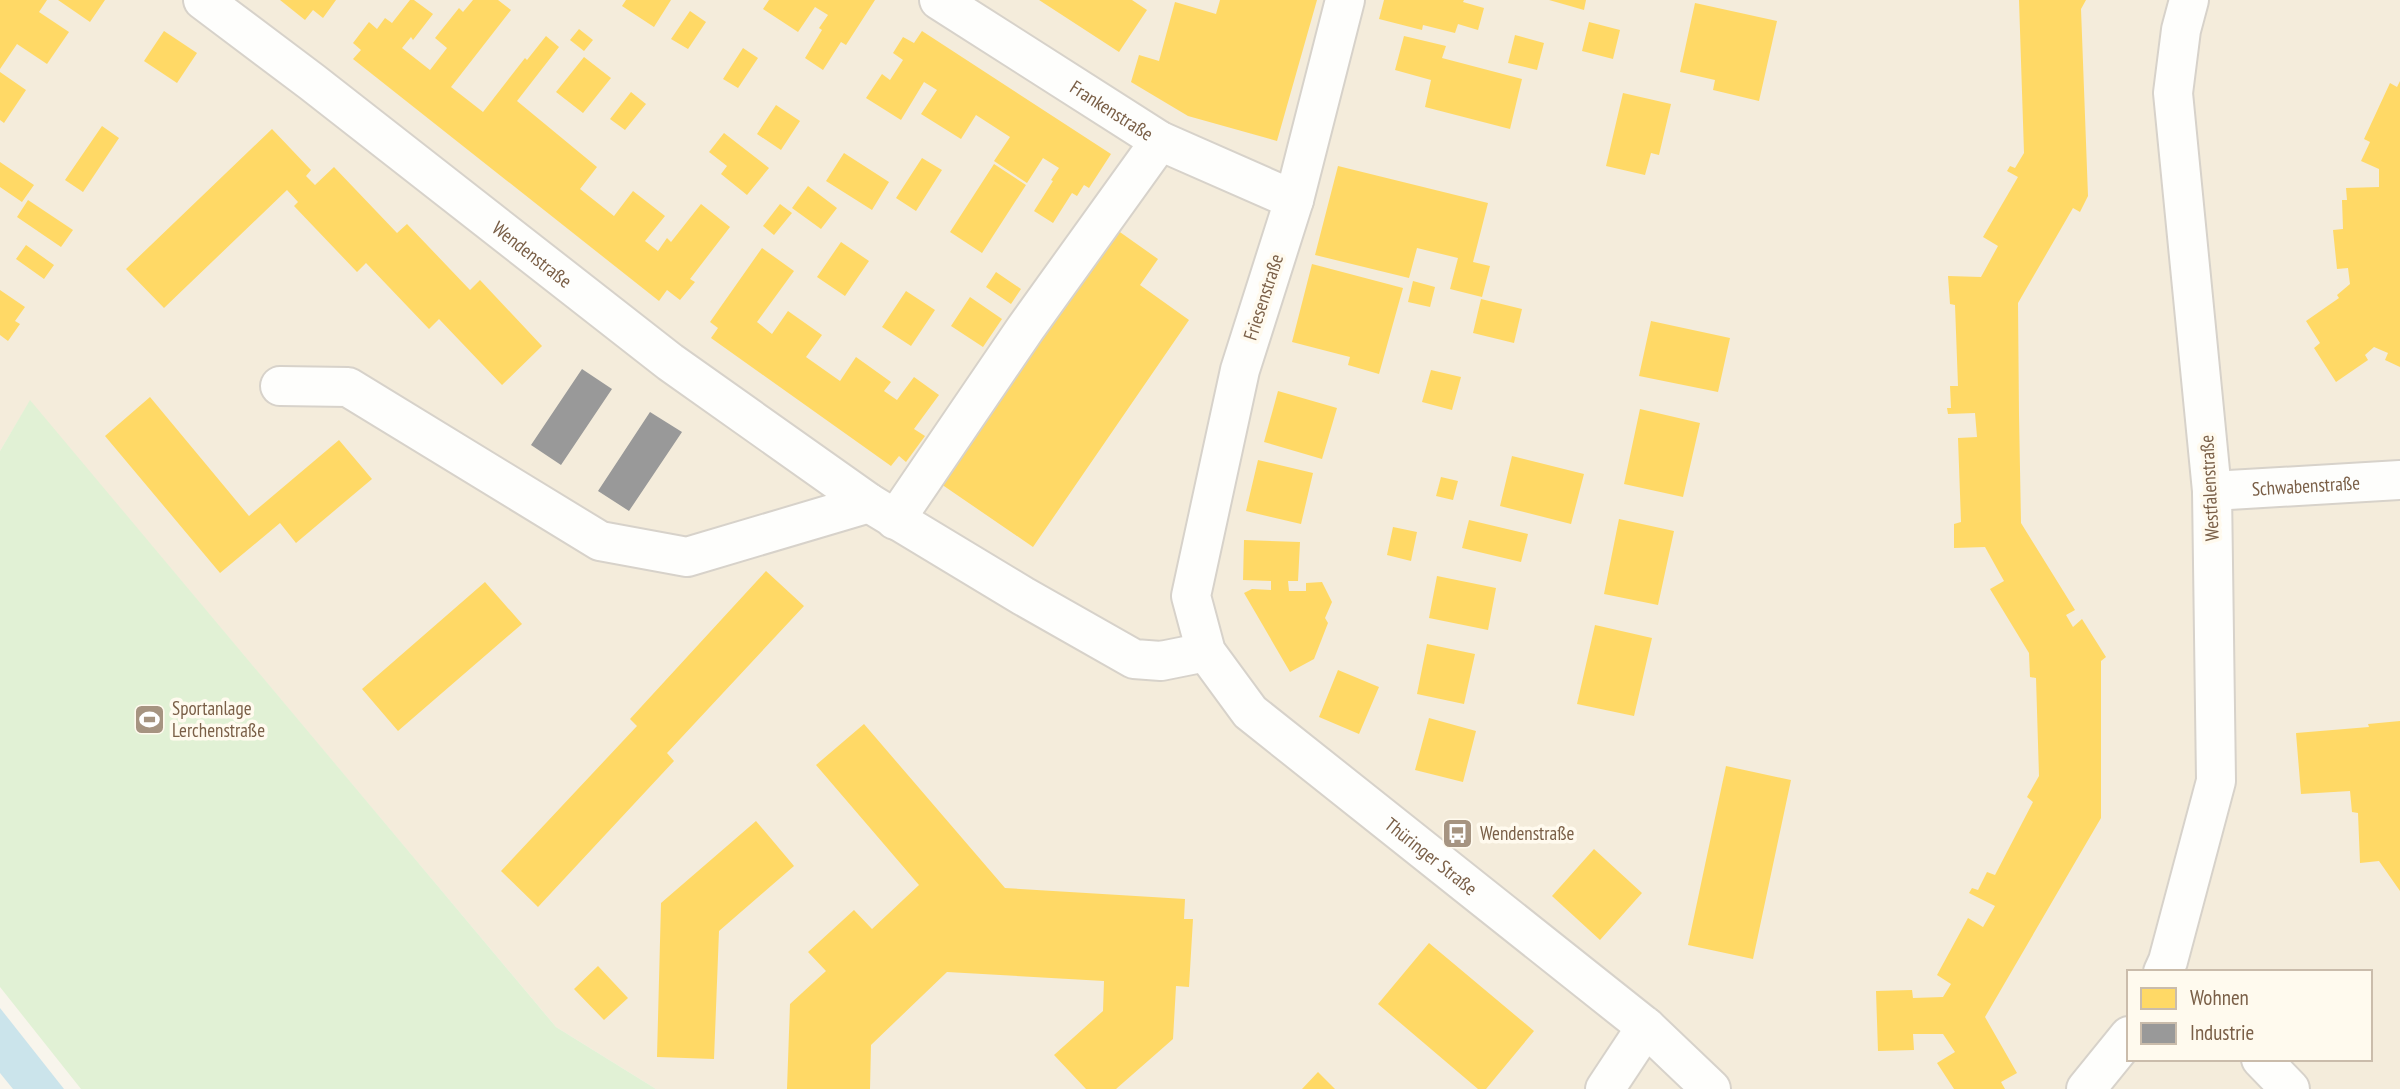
<svg xmlns="http://www.w3.org/2000/svg" width="2400" height="1089" font-family="'PT Sans Narrow',sans-serif">
<style>
.residential{fill:#f4ecdb;fill-rule:evenodd}
.green{fill:#e1f1d5}
.water{fill:#cbe4eb}
.homes{fill:#ffd966}
.industry{fill:#999}
.lines{fill:none;stroke-linecap:round;stroke-linejoin:round}
.minor-casing{stroke:#d7d2ca;stroke-width:42}
.minor{stroke:#fefefc;stroke-width:38}
.labels{text-anchor:middle;dominant-baseline:central;stroke-width:7;stroke-linejoin:round;paint-order:stroke}
.street-label{font-size:19px;fill:#7a5f47;stroke:#fffaee}
.poi-label{font-size:19px;fill:#7a5f47;stroke:#fffaee;text-anchor:start}
</style>
<rect width="100%" height="100%" fill="#f8f5ec"/>
<!-- residential -->
<path class="residential" d="M0 0H2400V1089H656L556 1027 30 401 0 451ZM2129 972H2370V1059H2129Z"/>
<!-- green -->
<path class="green" d="M30 400 556 1027 656 1089H81L0 987V451Z"/>
<!-- water -->
<path class="water" d="M0 1008 64 1089H13L0 1073Z"/>
<!-- homes -->
<path class="homes" d="M0 0H47L39 12 69 32 47 64 17 44 0 69Z
M58 0H105L90 22Z
M280 0H336L323 18 313 10 305 20Z
M410 0H414L433 14 413 40 411 37 402 48 430 70 447 48 435 38 459 8 463 12 473 0H498L511 10 451 87 483 112 525 58 527 60 546 36 559 47 517 101 597 167 580 189 614 216 633 191 665 216 645 241 658 251 667 238 671 242 701 204 730 227 690 279 695 282 680 300 667 290 659 301 353 59 361 50 353 43 369 22 377 29 385 18 392 23Z
M626 0H671L654 27 622 6Z
M769 0H875L846 45 841 42 823 70 805 58 822 30 819 28 828 15 815 7 798 32 763 9Z
M1039 0H1132L1147 10 1119 52Z
M1220 0H1317L1277 141 1188 116 1131 82 1139 55 1159 61 1175 2 1216 14Z
M1384 0H1464L1463 2 1484 8 1478 30 1458 24 1455 33 1423 25 1422 30 1379 19Z
M1549 0H1586L1584 10Z
M2019 0H2086L2081 9 2088 196 2080 212 2073 208 2018 303 2019 415 2021 523 2075 610 2066 615 2073 627 2082 619 2106 657 2101 661V818L1985 1017 2017 1073 2001 1082 2005 1089H1954L1937 1063 1955 1052 1943 1034H1913L1914 1050 1878 1051 1876 991 1912 990 1913 998 1943 997 1951 984 1937 975 1968 918 1983 927 1995 906 1969 893 1972 888 1978 890 1987 872 1995 875 2033 802 2027 797 2039 776 2036 678 2030 677 2029 653 1990 589 2004 581 1985 547 1954 548V524L1961 522 1958 438 1977 437 1975 413 1948 414 1947 408H1951L1950 386H1958L1955 305 1950 304 1948 276 1981 277 1998 246 1983 237 2018 177 2007 171 2010 166 2015 168 2024 153Z
M1695 3 1777 21 1759 101 1713 90 1715 80 1680 72Z
M690 11 706 22 688 49 671 39Z
M1589 22 1620 30 1613 59 1582 51Z
M579 29 593 40 584 51 570 40Z
M164 31 197 53 177 83 144 61Z
M922 31 1111 154 1089 188 1084 185 1077 196 1072 193 1053 223 1034 211 1053 181 1051 180 1059 168 1043 158 1027 183 994 161 1010 137 976 115 961 139 921 114 937 90 924 82 901 120 866 98 882 74 890 80 903 60 893 53 903 37 914 43Z
M1515 35 1544 43 1537 70 1508 63Z
M1404 36 1446 46 1442 58 1522 79 1510 129 1425 107 1431 80 1395 70Z
M743 48 758 58 738 88 723 79Z
M584 57 611 78 583 113 556 92Z
M0 72 26 90 4 123 0 120Z
M2400 81V367L2385 360 2388 353 2374 347 2365 355 2368 360 2336 382 2314 348 2320 343 2306 321 2339 298 2337 295 2350 284 2348 268 2337 269 2333 230 2343 229 2342 200H2347L2346 188 2379 187V169L2361 161 2370 142 2364 139 2390 83 2397 87Z
M631 92 646 104 625 130 610 119Z
M1623 93 1671 104 1659 155 1651 153 1645 175 1606 166Z
M776 105 800 121 781 150 757 134Z
M102 126 119 138 83 192 65 180Z
M272 129 311 170 306 176 315 185 334 167 397 233 407 224 470 290 480 280 542 346 502 385 439 319 429 329 366 263 357 272 294 206 298 202 287 190 164 308 126 269Z
M724 133 769 168 747 195 721 174 727 166 709 152Z
M844 153 889 182 872 210 826 181Z
M922 158 942 170 916 211 896 198Z
M0 162 34 185 22 202 0 187Z
M994 164 1026 185 982 253 950 232Z
M1338 166 1488 203 1473 262 1490 266 1482 297 1450 289 1458 258 1417 248 1409 278 1315 255Z
M808 186 837 208 821 229 792 208Z
M28 200 73 230 61 247 17 217Z
M780 204 792 213 774 235 763 226Z
M1117 230 1158 259 1140 285 1189 320 1033 547 941 484Z
M841 242 869 261 845 296 817 277Z
M26 245 54 265 44 279 16 259Z
M762 248 794 271 757 322 772 334 788 311 822 335 806 357 840 381 856 357 891 382 884 391 897 400 914 377 939 395 914 429 925 436 906 462 899 456 891 466 711 338 718 328 710 322Z
M1312 264 1403 288 1379 374 1348 365 1350 357 1292 342Z
M996 272 1021 289 1011 304 986 287Z
M1413 281 1435 287 1430 307 1408 302Z
M0 290 25 307 15 321 20 324 8 341 0 335Z
M906 291 935 310 911 346 882 327Z
M970 297 1002 319 983 347 951 326Z
M1481 299 1522 309 1514 343 1473 333Z
M1651 321 1730 338 1718 392 1639 376Z
M1431 370 1461 377 1452 410 1422 402Z
M1278 391 1337 408 1322 459 1264 442Z
M150 397 249 516 339 440 372 479 296 543 280 523 220 573 105 436Z
M1640 409 1700 423 1683 497 1624 484Z
M1512 456 1584 474 1571 524 1500 506Z
M1258 460 1313 473 1301 524 1246 511Z
M1441 477 1458 481 1453 500 1436 496Z
M1619 519 1674 531 1658 605 1604 594Z
M1469 520 1528 534 1521 562 1462 548Z
M1393 527 1417 532 1411 561 1387 555Z
M1244 540 1300 542 1298 581H1288L1289 591H1306V583L1322 582 1332 602 1325 618 1328 623 1314 659 1290 672 1244 593 1252 589 1271 590V581L1243 580Z
M766 571 804 606 667 753 674 761 538 907 501 871 637 726 630 719Z
M1437 576 1496 588 1488 630 1429 618Z
M485 582 522 624 398 731 362 689Z
M1595 625 1652 638 1634 716 1577 704Z
M1427 644 1475 654 1464 704 1417 694Z
M1338 670 1379 687 1359 734 1319 717Z
M1429 718 1476 731 1463 782 1415 770Z
M2400 721V891L2379 861 2360 863 2358 813 2352 812 2350 791 2301 794 2296 733 2369 727 2368 724Z
M864 724 1005 888 1185 899 1184 919H1193L1189 987 1176 986 1173 1039 1116 1089H1086L1054 1055 1103 1011 1104 981 947 972 871 1045 870 1089H787L790 1004 826 971 808 952 854 910 872 929 919 885 816 765Z
M1726 766 1791 780 1753 959 1688 945Z
M756 821 794 866 719 931 714 1059 657 1057 661 903Z
M1594 849 1642 893 1600 940 1552 896Z
M1429 943 1534 1031 1486 1089H1478L1378 1004Z
M598 966 628 998 604 1020 574 989Z
M1318 1072 1335 1089H1302Z"/>
<!-- industry -->
<path class="industry" d="M582 369 612 389 561 465 531 445Z
M650 412 682 432 629 511 598 491Z"/>
<g class="lines">
<defs>
<g id="minor">
<path id="s1" d="M203 0 312 82 670 362 869 503 1023 596 1134 659 1161 661 1206 652"/>
<path id="s2" d="M939 0 1160 141 1294 200"/>
<path id="s3" d="M1345 0 1294 200 1240 370 1191 596 1206 652 1250 712 1646 1027 1711 1089"/>
<path d="M280 386 348 387 600 541 687 557 869 503"/>
<path id="s4" d="M2212 491 2400 480"/>
<path d="M895 520 1025 329 1160 141"/>
<path d="M2163 972 2168 961 2216 781 2212 491 2173 93 2181 30 2189 0"/>
<path d="M2261 1059 2290 1089"/>
<path d="M1605 1089 1646 1027"/>
<path d="M2086 1089 2129 1036"/>
</g>
</defs>
<!-- minor casing -->
<use href="#minor" class="minor-casing"/>
<!-- minor -->
<use href="#minor" class="minor"/>
</g>
<!-- icons -->
<defs>
<symbol id="stadium-square" viewBox="-11 -11 22 22"><rect x="-9" y="-9" width="18" height="18" rx="4" fill="#a69481" stroke="#fffaee"/><path d="M0-5a6.5 5 0 1 0 0 10a6.5 5 0 1 0 0-10ZM-3.5-1.8h7v3.6h-7Z" fill="#fff"/></symbol>
<symbol id="bus-square" viewBox="-11 -11 22 22"><rect x="-9" y="-9" width="18" height="18" rx="4" fill="#a69481" stroke="#fffaee"/><path d="M-5-6H5V4H4V6H2V4H-2V6H-4V4H-5ZM-3.5-4V0h7V-4ZM-3.5 1.2v1.5H-2V1.2ZM2 1.2v1.5H3.5V1.2Z" fill="#fff"/></symbol>
</defs>
<g fill-rule="evenodd">
<use href="#stadium-square" x="132" y="702" width="35" height="35"/>
<use href="#bus-square" x="1440" y="816" width="35" height="35"/>
</g>
<g class="labels">
<!-- street labels -->
<g class="street-label">
<text stroke="none"><textPath href="#s2" startOffset="205">Frankenstraße</textPath></text>
<text stroke="none"><textPath href="#s1" startOffset="416">Wendenstraße</textPath></text>
<text transform="translate(1263 297) rotate(-72)">Friesenstraße</text>
<text stroke="none"><textPath href="#s4" startOffset="94">Schwabenstraße</textPath></text>
<text transform="translate(2209 488) rotate(-93)">Westfalenstraße</text>
<text stroke="none"><textPath href="#s3" startOffset="980">Thüringer Straße</textPath></text>
</g>
<!-- poi labels -->
<g class="poi-label">
<text x="172" y="708">Sportanlage<tspan x="172" dy="22">Lerchenstraße</tspan></text>
<text x="1480" y="833">Wendenstraße</text>
</g>
</g>
<!-- legend -->
<rect x="2127" y="970" width="245" height="91" fill="#fffaee" stroke="#cabcab" stroke-width="2"/>
<rect x="2141" y="988" width="35" height="21" fill="#ffd966" stroke="#cabcab" stroke-width="2"/>
<text x="2190" y="1005" font-size="21" fill="#7a5f47">Wohnen</text>
<rect x="2141" y="1023" width="35" height="21" fill="#999999" stroke="#cabcab" stroke-width="2"/>
<text x="2190" y="1040" font-size="21" fill="#7a5f47">Industrie</text>
</svg>
